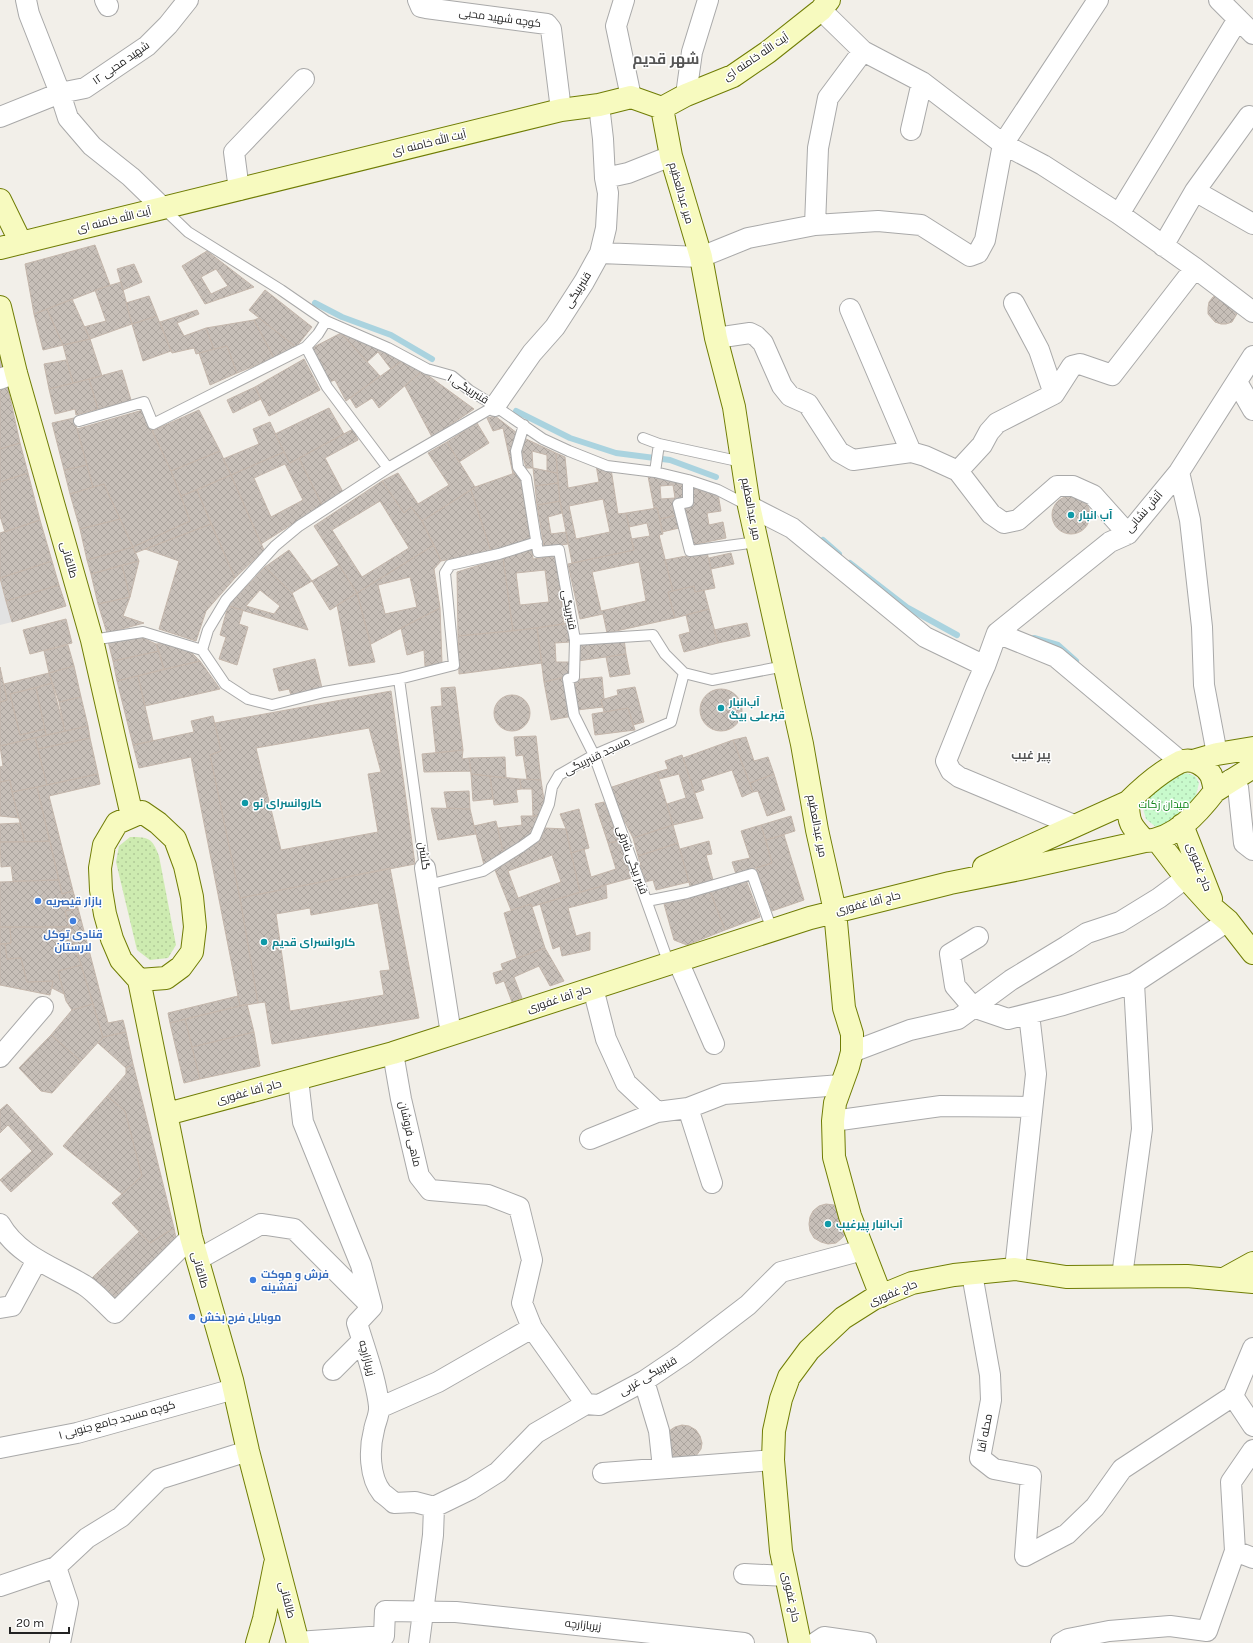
<svg xmlns="http://www.w3.org/2000/svg" width="1253" height="1643" font-family="Karla,Cairo,sans-serif">
<style>
.grass{fill:url(#grass-dots)}
.park{fill:url(#park-dots)}
.parking{fill:#e2e2e2}
.lines{fill:none;stroke-linecap:round;stroke-linejoin:round}
.stream{stroke:#aad3df;stroke-width:6}
.building{fill:url(#building-cross-hatch);stroke:#c4b6ab;fill-rule:evenodd}
.lane-casing{stroke:#a9a9a9;stroke-width:12}
.street-casing{stroke:#a9a9a9;stroke-width:22}
.secondary-casing{stroke:#707d05;stroke-width:24}
.lane{stroke:#fff;stroke-width:10}
.street{stroke:#fff;stroke-width:20}
.secondary{stroke:#f7fabf;stroke-width:22}
.culture-dot{fill:#0f9aa8;stroke:#fff;stroke-width:1.5}
.shop-dot{fill:#3f7fe0;stroke:#fff;stroke-width:1.5}
.labels{text-anchor:middle;dominant-baseline:central;stroke-width:3;stroke-linejoin:round;paint-order:stroke}
.street-label{font-size:11px;fill:#222;stroke:#fff}
.culture-label{font-size:11px;font-weight:bold;fill:#0d838f;stroke:#fff;text-anchor:start}
.park-label{font-size:11px;fill:#0c8416;stroke:#fff}
.shop-label{font-size:11px;font-weight:bold;fill:#366cbe;stroke:#fff;text-anchor:start}
.neighbourhood-label{font-size:12px;font-weight:bold;fill:#555;stroke:#fff}
.district-label{font-size:15px;font-weight:bold;fill:#555;stroke:#fff}
</style>
<defs>
<pattern id="grass-dots" width="8" height="8" patternUnits="userSpaceOnUse"><rect width="8" height="8" fill="#cdebb0"/><path d="M2 2h.1M6 6h.1" fill="none" stroke="#b0c997" stroke-width="1.8" stroke-linecap="round"/></pattern>
<pattern id="park-dots" width="8" height="8" patternUnits="userSpaceOnUse"><rect width="8" height="8" fill="#c8facc"/><path d="M2 2h.1M6 6h.1" fill="none" stroke="#acd6af" stroke-width="1.8" stroke-linecap="round"/></pattern>
<pattern id="building-cross-hatch" width="8" height="8" patternUnits="userSpaceOnUse"><rect width="8" height="8" fill="#c7bfb8"/><path d="M0 0l8 8M0 8l8-8" fill="none" stroke="#aba49e"/></pattern>
</defs>
<rect width="100%" height="100%" fill="#f2efe9"/>
<!-- grass -->
<path class="grass" d="M130 837C149 837 152 838 159 856L176 945 168 958 150 960 137 950 116 862 119 846Z"/>
<!-- park -->
<path class="park" d="M1186 773 1195 776 1199 783 1196 795 1184 812 1169 826 1156 827 1146 819 1142 805 1149 791 1162 781Z"/>
<!-- parking -->
<path class="parking" d="M0 580 12 622 0 625Z"/>
<g class="lines">
<!-- stream -->
<path class="stream" d="M315 303 342 317 391 335 432 359
M516 411 570 438 616 453 670 460 716 477
M823 540 839 554
M850 563 908 608 957 635
M1034 638 1058 645 1076 661"/>
</g>
<!-- building -->
<path class="building" d="M95 245 110 285 34 314 25 264Z
M207 251 254 287 205 304 182 266ZM216 269 228 286 211 294 201 277Z
M134 264 142 282 123 290 117 269Z
M121 282 132 324 90 339 84 327 106 321 95 290Z
M265 290 312 327 296 347 249 310Z
M1219 294 1238 312 1232 322 1226 324H1221L1215 322 1208 314V308L1209 302 1213 297Z
M149 296 157 316 132 324 126 303Z
M72 299 90 339 63 345 47 309Z
M47 309 63 345 43 350 34 314Z
M197 310 199 314 177 323 184 336 206 328 214 349 196 354 194 348 172 353 160 322Z
M157 316 171 351 143 361 132 324Z
M259 318 296 347 274 358 254 320Z
M254 320 274 358 237 373 227 346 214 349 206 328Z
M341 333 380 376 346 401 335 380 329 382 312 348Z
M341 333 403 360 391 369 378 352 367 362Z
M90 339 102 376 73 383 63 345Z
M227 346 237 373 210 385 199 353Z
M0 353 3 366 0 367Z
M304 359 320 390 269 416 255 387Z
M66 360 73 383 49 389 44 364Z
M403 360 422 371 379 408 372 398 356 408 350 398Z
M122 370 131 400 98 409 89 379Z
M422 371 474 409 432 437 405 386Z
M89 379 98 409 76 415 75 409 55 414 49 389Z
M7 384 20 443 0 449V386Z
M255 387 261 399 233 413 227 400Z
M329 408 344 434 290 463 275 434Z
M143 410 171 471 190 521 133 547 104 484 93 487 77 429Z
M199 410 220 451 171 471 152 431Z
M495 416 517 433 511 448 515 473 513 474 503 428 493 431 487 418Z
M74 418 87 465 64 470 52 423Z
M270 422 284 452 231 475 223 459 259 444 253 429Z
M477 423 489 443 459 462 447 442Z
M353 429 358 440 325 458 343 492 322 505 299 458Z
M524 438 556 453 557 473 547 471V455L532 451 533 468H526L521 449Z
M447 442 475 487 422 521 411 507 404 513 382 481 398 473 418 504 449 485 428 453Z
M20 443 28 473 0 482V449Z
M220 451 231 475 181 496 171 471Z
M284 452 290 463 299 458 322 505 261 544 231 475ZM285 464 303 500 271 517 254 478Z
M556 453 565 457 568 488 599 482 596 465 611 469 618 514 626 513 634 550 572 563 560 501ZM603 499 610 532 576 539 569 506Z
M87 465 93 487 70 494 64 470Z
M533 468 557 473 558 483 535 486Z
M28 473 40 520 5 532 0 516V482Z
M515 473 521 479 530 539 491 551 471 490 475 487Z
M231 475 264 550 235 578 197 490Z
M648 476 682 482 684 502 677 515 660 519 657 508H654ZM673 485 675 498 661 499 660 486Z
M382 481 404 513 411 507 422 521 434 545 357 593 314 526ZM380 501 409 548 362 577 332 530Z
M558 483 560 501 537 505 535 486Z
M104 484 120 519 80 529 70 494Z
M691 488 718 494 721 511 707 513 709 525 723 522 726 538 692 545 683 509 691 507Z
M197 490 211 524 135 553 133 547 190 521 181 496Z
M471 490 491 551 441 561 422 521Z
M1052 515a19 19 0 1 1 38 0a19 19 0 1 1-38 0Z
M560 501 562 513 548 517 551 534 566 532 568 544 544 547 537 505Z
M657 508 663 534 659 535 673 591 668 592 675 618 607 633 603 614 580 619 568 564 634 550 631 539 650 536 647 523 629 527 626 513ZM639 562 646 601 601 611 592 572Z
M677 515 679 528 662 532 660 519Z
M120 519 133 547 87 560 80 529Z
M40 520 52 561 0 578V533Z
M211 524 235 578 206 611 196 641 159 629 179 561 145 549Z
M434 545 441 561 434 569 440 608 371 644 357 593ZM410 577 417 607 385 614 378 585Z
M133 547 139 561 91 574 87 560Z
M289 550 312 581 292 593 265 567Z
M532 550 533 559 556 556 564 624 513 631 503 556ZM545 570 549 602 520 605 516 573Z
M707 552 715 588 695 592 694 586 673 591 665 560Z
M731 553 734 564 711 569 709 558Z
M503 558 513 631 458 636 457 572Z
M52 561 59 585 6 601 0 578Z
M139 561 130 597 122 565Z
M122 565 130 597 98 604 91 574Z
M339 565 357 593 330 610 312 581Z
M265 567 292 593 308 630 228 606ZM260 590 280 606 274 614 246 606Z
M59 585 66 606 12 622 6 601Z
M694 586 695 592 704 590 709 609 675 618 668 592Z
M357 593 375 662 349 666 337 605Z
M130 597 123 616 144 623 107 633 98 604Z
M228 606 243 610 239 624 248 627 237 665 219 659 226 637 220 635Z
M440 608 442 663 425 666 424 650 407 655 401 628Z
M709 609 718 643 684 652 679 635 690 632 686 615Z
M66 619 72 643 30 654 23 630Z
M569 623 570 642 555 643 556 662H570L571 676 544 682 537 628Z
M747 623 750 636 718 643 714 630Z
M537 628 542 663 459 674 458 636Z
M138 636 156 644 159 651 113 661 108 641Z
M624 639 626 654 578 661 577 644Z
M168 643 192 653 200 661 164 669 156 644Z
M68 645 74 666 49 673 44 651Z
M159 651 164 669 117 681 113 661Z
M626 654 630 674 610 677 606 657Z
M315 659 322 688 291 695 289 689 279 691 273 669Z
M200 661 220 689 145 706 138 676Z
M74 666 81 697 59 702 49 673Z
M0 667 7 700 0 702Z
M49 673 52 683 10 694 20 735 45 729 46 735 0 746V702L7 700 4 684Z
M138 676 153 741 133 745 117 681Z
M567 676 573 716 551 720 544 682Z
M602 677 604 699 601 700 603 707 577 710 572 680Z
M52 683 65 731 46 735 36 688Z
M455 687 463 750 436 753 431 707 442 706 441 688Z
M635 687 644 722 633 725 628 708 604 712 601 700 618 695 617 690Z
M36 688 45 729 20 735 10 694Z
M700 710a21 21 0 1 1 42 0a21 21 0 1 1-42 0Z
M391 691 415 864 240 898 210 755 221 751 215 723ZM369 728 381 772 368 774 378 832 281 850 256 748Z
M494 713a18 18 0 1 1 36 0a18 18 0 1 1-36 0Z
M81 697 88 726 65 731 59 702Z
M628 708 635 730 595 735 592 714Z
M213 716 221 751 210 755 240 898 258 1003 240 1006 191 757 139 768 133 745 194 732 191 721Z
M88 726 90 738 38 749 35 738Z
M536 736 541 780 527 779 523 755 516 756 514 737Z
M746 737 754 761 768 757 774 774 750 783 733 740Z
M35 738 47 785 12 792 10 780 0 782V767L3 766 0 746Z
M90 738 98 774 47 785 38 749Z
M733 740 753 792 742 797 732 770 701 780 704 790 695 793 683 758Z
M463 750 462 759 469 758 471 771 424 772 422 754Z
M682 755 703 818 673 825 667 804 686 798 679 774 659 779 657 772 668 769 665 761Z
M505 757 506 778 471 774 469 758Z
M657 772 673 825 633 838 625 822 622 823 614 802 612 787Z
M98 774 100 784 49 796 73 891 62 894 37 787Z
M471 774 490 776 493 799 473 801Z
M774 774 785 810 767 816 758 791 753 792 750 783Z
M490 776 520 779 521 789 516 790 518 802 494 805Z
M520 779 541 780 545 807 541 816H533L532 789H521Z
M10 780 12 792 19 818 0 816V782Z
M37 787 50 841 25 842 12 792Z
M469 791 470 809 447 808 444 792Z
M604 802 619 841 608 843 595 804Z
M431 808 470 809 476 834 438 840Z
M579 809 589 848 571 853 566 829 560 814Z
M521 816H541L529 836 503 852 498 828 522 825Z
M791 816 795 831 766 840 761 825Z
M496 821 503 852 484 865 474 826Z
M20 823 25 842H0V824Z
M673 825 678 843 638 856 633 838Z
M761 825 772 863 736 874 732 862 750 858 741 831Z
M545 828 566 829 580 892 531 907V904L511 910 495 870 539 842ZM552 855 561 882 518 898 508 871Z
M784 835 804 900 772 911 756 868 772 863 766 840Z
M50 841 59 880 13 881 11 866 1 867 0 842Z
M619 841 631 878 580 892 571 853 584 849 591 877 616 869 608 843Z
M709 841 712 854 706 855 713 880 690 886 680 849Z
M678 843 689 882 656 890 653 880 645 882 638 856Z
M390 868 419 1018 272 1044 265 1002 258 1003 240 898ZM378 903 390 970 380 971 384 995 290 1011 276 914 310 908 311 915Z
M59 880 62 894 73 891 78 908 65 911 69 927H0V882Z
M746 880 760 917 725 930 710 891Z
M606 885 607 898 568 908 576 936 590 932V950L562 956 560 946 553 949 540 904Z
M710 891 725 930 687 945 674 940 664 904Z
M531 904 545 948 517 958 504 913Z
M78 908 108 1023 123 1020 126 1032 103 1037 65 911Z
M0 927H10L11 943 0 944Z
M10 927H69L81 965 58 971 64 994 52 988 53 981 27 982 21 958 7 959 5 944 11 943Z
M0 944H5L7 959 21 958 27 982 53 981 50 995 0 985Z
M545 948 564 981 550 986 539 966 514 977 522 998 512 1002 504 981 496 984 493 973 503 970 501 964Z
M81 965 93 1004 72 1010 66 1001 58 971Z
M238 996 240 1006 170 1023 168 1013Z
M93 1004 103 1037 81 1061 51 1035 72 1010Z
M247 1004 254 1032 192 1047 185 1019Z
M185 1019 200 1079 184 1083 170 1023Z
M126 1032 133 1064 126 1068 98 1043 103 1037Z
M254 1032 260 1066 200 1079 192 1047Z
M51 1035 81 1061 52 1093 41 1091 19 1068Z
M133 1064 174 1228 150 1243 112 1203 142 1176 125 1111 107 1096 126 1074V1068Z
M107 1096 125 1111 142 1176 122 1194 63 1146Z
M7 1104 53 1154 11 1192 0 1180 32 1151 8 1125 0 1133V1110Z
M826 1204 834 1205 841 1209 847 1232 842 1238 836 1243 828 1244 821 1242 814 1238 810 1231 809 1224 810 1217 813 1211 819 1206Z
M174 1228 177 1244 118 1305 91 1279 139 1232 150 1243Z
M682 1425 689 1426 696 1430 700 1436 702 1443 701 1449 693 1460H673L664 1446 669 1431 675 1427Z"/>
<g class="lines">
<defs>
<path id="lane" d="M163 208 188 232 281 290 326 321 388 348 427 369 452 376 469 390 495 406 543 439 569 451 607 466 655 472 688 480 718 490 749 506
M306 347 327 387 388 468
M79 421 144 402 153 424 306 347 318 334 326 321
M524 425 516 451 518 467 526 478 538 552 559 550 575 640 653 635 665 654 684 673 712 680 785 666
M643 438 659 444 742 462
M655 472 659 444
M688 480V502L678 504 690 551 757 542
M92 640 143 632 202 650 225 684 248 699 272 705 324 692 399 679 454 665 445 573 450 565 499 554 537 542
M575 640 574 677 568 679 574 715 594 755 669 964
M202 650 208 630 226 600 275 546 299 526 388 468 495 406
M399 679 425 868
M428 885 483 871 521 847 535 837 549 804 552 787 559 775 594 755 671 722 684 673
M647 901 687 893 752 874 772 930"/>
<path id="street" d="M26 0 29 14 60 93 68 118 92 146 131 177 163 208
M105 0 108 6
M418 0 421 7 426 8 547 24 551 29 561 110
M624 0 616 26 631 97
M1219 0 1253 34
M821 10 863 51 922 82 1003 144 1043 165 1119 214 1195 268 1253 312
M686 95 692 52 708 0
M0 117 60 93 85 88 147 46 168 25 188 0
M911 130 922 82
M605 178 628 173 671 156
M239 190 234 152 304 79
M1195 191 1253 224
M1119 214 1238 19
M815 225 818 148 828 98 863 51
M1163 246 1195 191 1249 116
M600 253 701 257 748 238 815 225 878 221 921 225 970 256 978 253 985 240 1003 144 1098 0
M1014 303 1039 350 1054 394
M850 309 911 452
M716 338 750 333 756 336 763 343 782 386 790 396 808 404 839 452 853 460 911 452 925 456 958 471 982 445 989 432 997 423 1054 394 1072 366 1080 364 1112 375 1195 268
M0 379 16 373
M1237 382 1253 410
M495 406 532 353 555 327 584 282 600 253 606 228 608 193 605 178 603 139 599 105
M958 471 991 514 1004 523 1018 520 1057 486H1073L1093 495 1128 534
M1179 472 1190 520 1202 627 1204 685 1217 754
M749 506 792 528 925 637 985 666 997 633 1056 657 1181 762
M997 633 1110 542 1128 534 1179 472 1253 356
M985 666 976 686 946 761 951 771 959 777 1076 826
M1230 780 1238 787 1244 843 1253 850
M425 868 451 1034
M978 937 950 954 955 986 973 1007 1008 1019 1063 1005 1134 983 1228 921
M678 961 714 1044
M593 988 606 1039 626 1083 657 1112 688 1108 724 1094 841 1085
M852 1052 910 1030 958 1019 1011 980 1067 946 1087 933 1120 922 1159 898 1186 878
M393 1053 401 1099 419 1176 430 1190 488 1195 519 1207 532 1260 522 1303 532 1328 586 1404
M0 1057 43 1007
M298 1079 303 1122 361 1265 372 1307 357 1323C365 1350 376 1378 379 1406 380 1414 375 1423 374 1430 369 1449 369 1477 382 1493 386 1496 390 1499 394 1503L415 1502 434 1507 433 1535 419 1643
M688 1108 712 1183
M833 1121 941 1106 1032 1107
M590 1139 657 1112
M0 1224C18 1256 54 1267 84 1285 95 1292 105 1304 115 1313L191 1237
M197 1260 261 1224 294 1229 371 1306
M1015 1269 1036 1074 1029 1014
M972 1274 990 1375 991 1400 980 1458 994 1469 1031 1476 1025 1556
M1122 1276 1142 1129 1134 983
M0 1308 12 1306 37 1260
M1253 1348 1233 1396 1253 1426
M333 1370 362 1341
M644 1381 659 1431 663 1468
M379 1408 438 1382 532 1328
M0 1448 77 1433 234 1389
M1253 1450 1231 1482 1235 1551 1253 1558
M603 1473 773 1460
M434 1507 471 1489 498 1472 536 1433 586 1404 599 1405 644 1381 684 1354 748 1305 781 1272 863 1250
M1025 1556 1067 1534 1095 1507 1122 1469 1233 1396
M56 1567 87 1538 121 1517 159 1479 248 1451
M744 1574 786 1576
M0 1586 56 1567 68 1603 60 1643
M297 1642 384 1636 385 1611 456 1612 744 1643
M815 1643 824 1637 866 1643
M1061 1643 1068 1639 1109 1631 1170 1626 1207 1631 1235 1551"/>
<path id="secondary" d="M662 108 671 156 701 257 716 338 734 407 749 506 802 744 817 830 835 911 844 1008 852 1034V1052L848 1067 835 1103 833 1121 834 1157 850 1216 881 1296
M0 200 21 243
M0 248 561 110 599 105 631 97 662 108 686 95 733 76 768 52 821 10 829 0
M0 307 16 373 92 640 132 816
M1193 761 1217 754 1253 748
M1215 791 1253 767
M142 812 158 823 175 839 185 866 192 897 195 927 192 952 181 967 166 978 139 980 121 960 112 939 105 914 101 890 100 868 104 845 117 823Z
M1182 825 1211 899
M1157 840 1186 878 1215 910 1228 921 1253 953
M984 867 1128 802C1142 788 1162 771 1180 762 1192 757 1205 765 1211 775 1213 780 1214 786 1215 791 1198 813 1174 840 1145 841 1131 826 1128 823 1128 802
M139 980 191 1237 232 1380 248 1451 298 1643
M167 1114 393 1053 810 918 950 883 1020 869 1145 841
M1224 1279 1253 1263
M257 1643 264 1619 275 1564
M800 1643 781 1551 773 1460 774 1431 781 1399 789 1377 809 1350 843 1318 873 1299 912 1283 954 1275 1015 1269 1066 1277 1187 1276 1253 1282"/>
</defs>
<!-- lane casing -->
<use href="#lane" class="lane-casing"/>
<!-- street casing -->
<use href="#street" class="street-casing"/>
<!-- secondary casing -->
<use href="#secondary" class="secondary-casing"/>
<!-- lane -->
<use href="#lane" class="lane"/>
<!-- street -->
<use href="#street" class="street"/>
<!-- secondary -->
<use href="#secondary" class="secondary"/>
</g>
<!-- markers -->
<g class="culture-dot">
<circle cx="1071" cy="515" r="4"/>
<circle cx="721" cy="708" r="4"/>
<circle cx="245" cy="803" r="4"/>
<circle cx="264" cy="942" r="4"/>
<circle cx="828" cy="1224" r="4"/>
</g>
<g class="shop-dot">
<circle cx="38" cy="901" r="4"/>
<circle cx="73" cy="921" r="4"/>
<circle cx="253" cy="1280" r="4"/>
<circle cx="192" cy="1317" r="4"/>
</g>
<g class="labels">
<!-- street labels -->
<g class="street-label">
<text transform="translate(500 18) rotate(8)">کوچه شهید محبی</text>
<text transform="translate(756 57) rotate(-34)">آیت الله خامنه ای</text>
<text transform="translate(121 63) rotate(-35)">شهید محبی ۱۲</text>
<text transform="translate(429 143) rotate(-14)">آیت الله خامنه ای</text>
<text transform="translate(681 193) rotate(74)">میر عبدالعظیم</text>
<text transform="translate(114 220) rotate(-14)">آیت الله خامنه ای</text>
<text transform="translate(578 290) rotate(-58)">قنبربیگی</text>
<text transform="translate(468 389) rotate(32)">قنبربیگی ۱</text>
<text transform="translate(751 509) rotate(79)">میر عبدالعظیم</text>
<text transform="translate(1144 512) rotate(-49)">آتش نشانی</text>
<text transform="translate(69 560) rotate(74)">طالقانی</text>
<text transform="translate(569 610) rotate(80)">قنبربیگی</text>
<text transform="translate(597 756) rotate(-26)">مسجد قنبربیگی</text>
<text transform="translate(817 826) rotate(79)">میر عبدالعظیم</text>
<text transform="translate(424 856) rotate(82)">گلشن</text>
<text transform="translate(632 860) rotate(70)">قنبر بیگی شرقی</text>
<text transform="translate(1199 867) rotate(69)">حاج غفوری</text>
<text transform="translate(868 903) rotate(-14)">حاج آقا غفوری</text>
<text transform="translate(559 999) rotate(-18)">حاج آقا غفوری</text>
<text transform="translate(249 1092) rotate(-15)">حاج آقا غفوری</text>
<text transform="translate(410 1134) rotate(77)">ماهی فروشان</text>
<text transform="translate(200 1270) rotate(74)">طالقانی</text>
<text transform="translate(893 1293) rotate(-22)">حاج غفوری</text>
<text transform="translate(367 1358) rotate(75)">زیربازارچه</text>
<text transform="translate(648 1376) rotate(-31)">قنبربیگی غربی</text>
<text transform="translate(117 1420) rotate(-15)">کوچه مسجد جامع جنوبی ۱</text>
<text transform="translate(985 1433) rotate(-79)">محله آقا</text>
<text transform="translate(791 1597) rotate(78)">حاج غفوری</text>
<text transform="translate(287 1600) rotate(76)">طالقانی</text>
<text transform="translate(583 1625) rotate(6)">زیربازارچه</text>
</g>
<!-- culture labels -->
<g class="culture-label">
<text x="1079" y="515">آب انبار</text>
<text x="729" y="702">آب‌انبار<tspan x="729" dy="13">قبرعلی بیگ</tspan></text>
<text x="253" y="803">کاروانسرای نو</text>
<text x="272" y="942">کاروانسرای قدیم</text>
<text x="836" y="1224">آب‌انبار پیرغیب</text>
</g>
<!-- park labels -->
<g class="park-label">
<text x="1164" y="804">میدان زکات</text>
</g>
<!-- shop labels -->
<g class="shop-label">
<text x="46" y="901">بازار قیصریه</text>
<text x="73" y="934" text-anchor="middle">قنادی توکل<tspan x="73" dy="13">لارستان</tspan></text>
<text x="261" y="1274">فرش و موکت<tspan x="261" dy="13">نقشینه</tspan></text>
<text x="200" y="1317">موبایل فرح بخش</text>
</g>
<!-- neighbourhood labels -->
<g class="neighbourhood-label">
<text x="1031" y="755">پیر غیب</text>
</g>
<!-- district labels -->
<g class="district-label">
<text x="666" y="59">شهر قدیم</text>
</g>
</g>
<!-- scale -->
<path d="M10 1627v6h59v-6" fill="none" stroke="#222222" stroke-width="2"/>
<text x="16" y="1627" font-size="12" fill="#222222" stroke="#ffffff" stroke-width="3" paint-order="stroke">20 m</text>
</svg>
